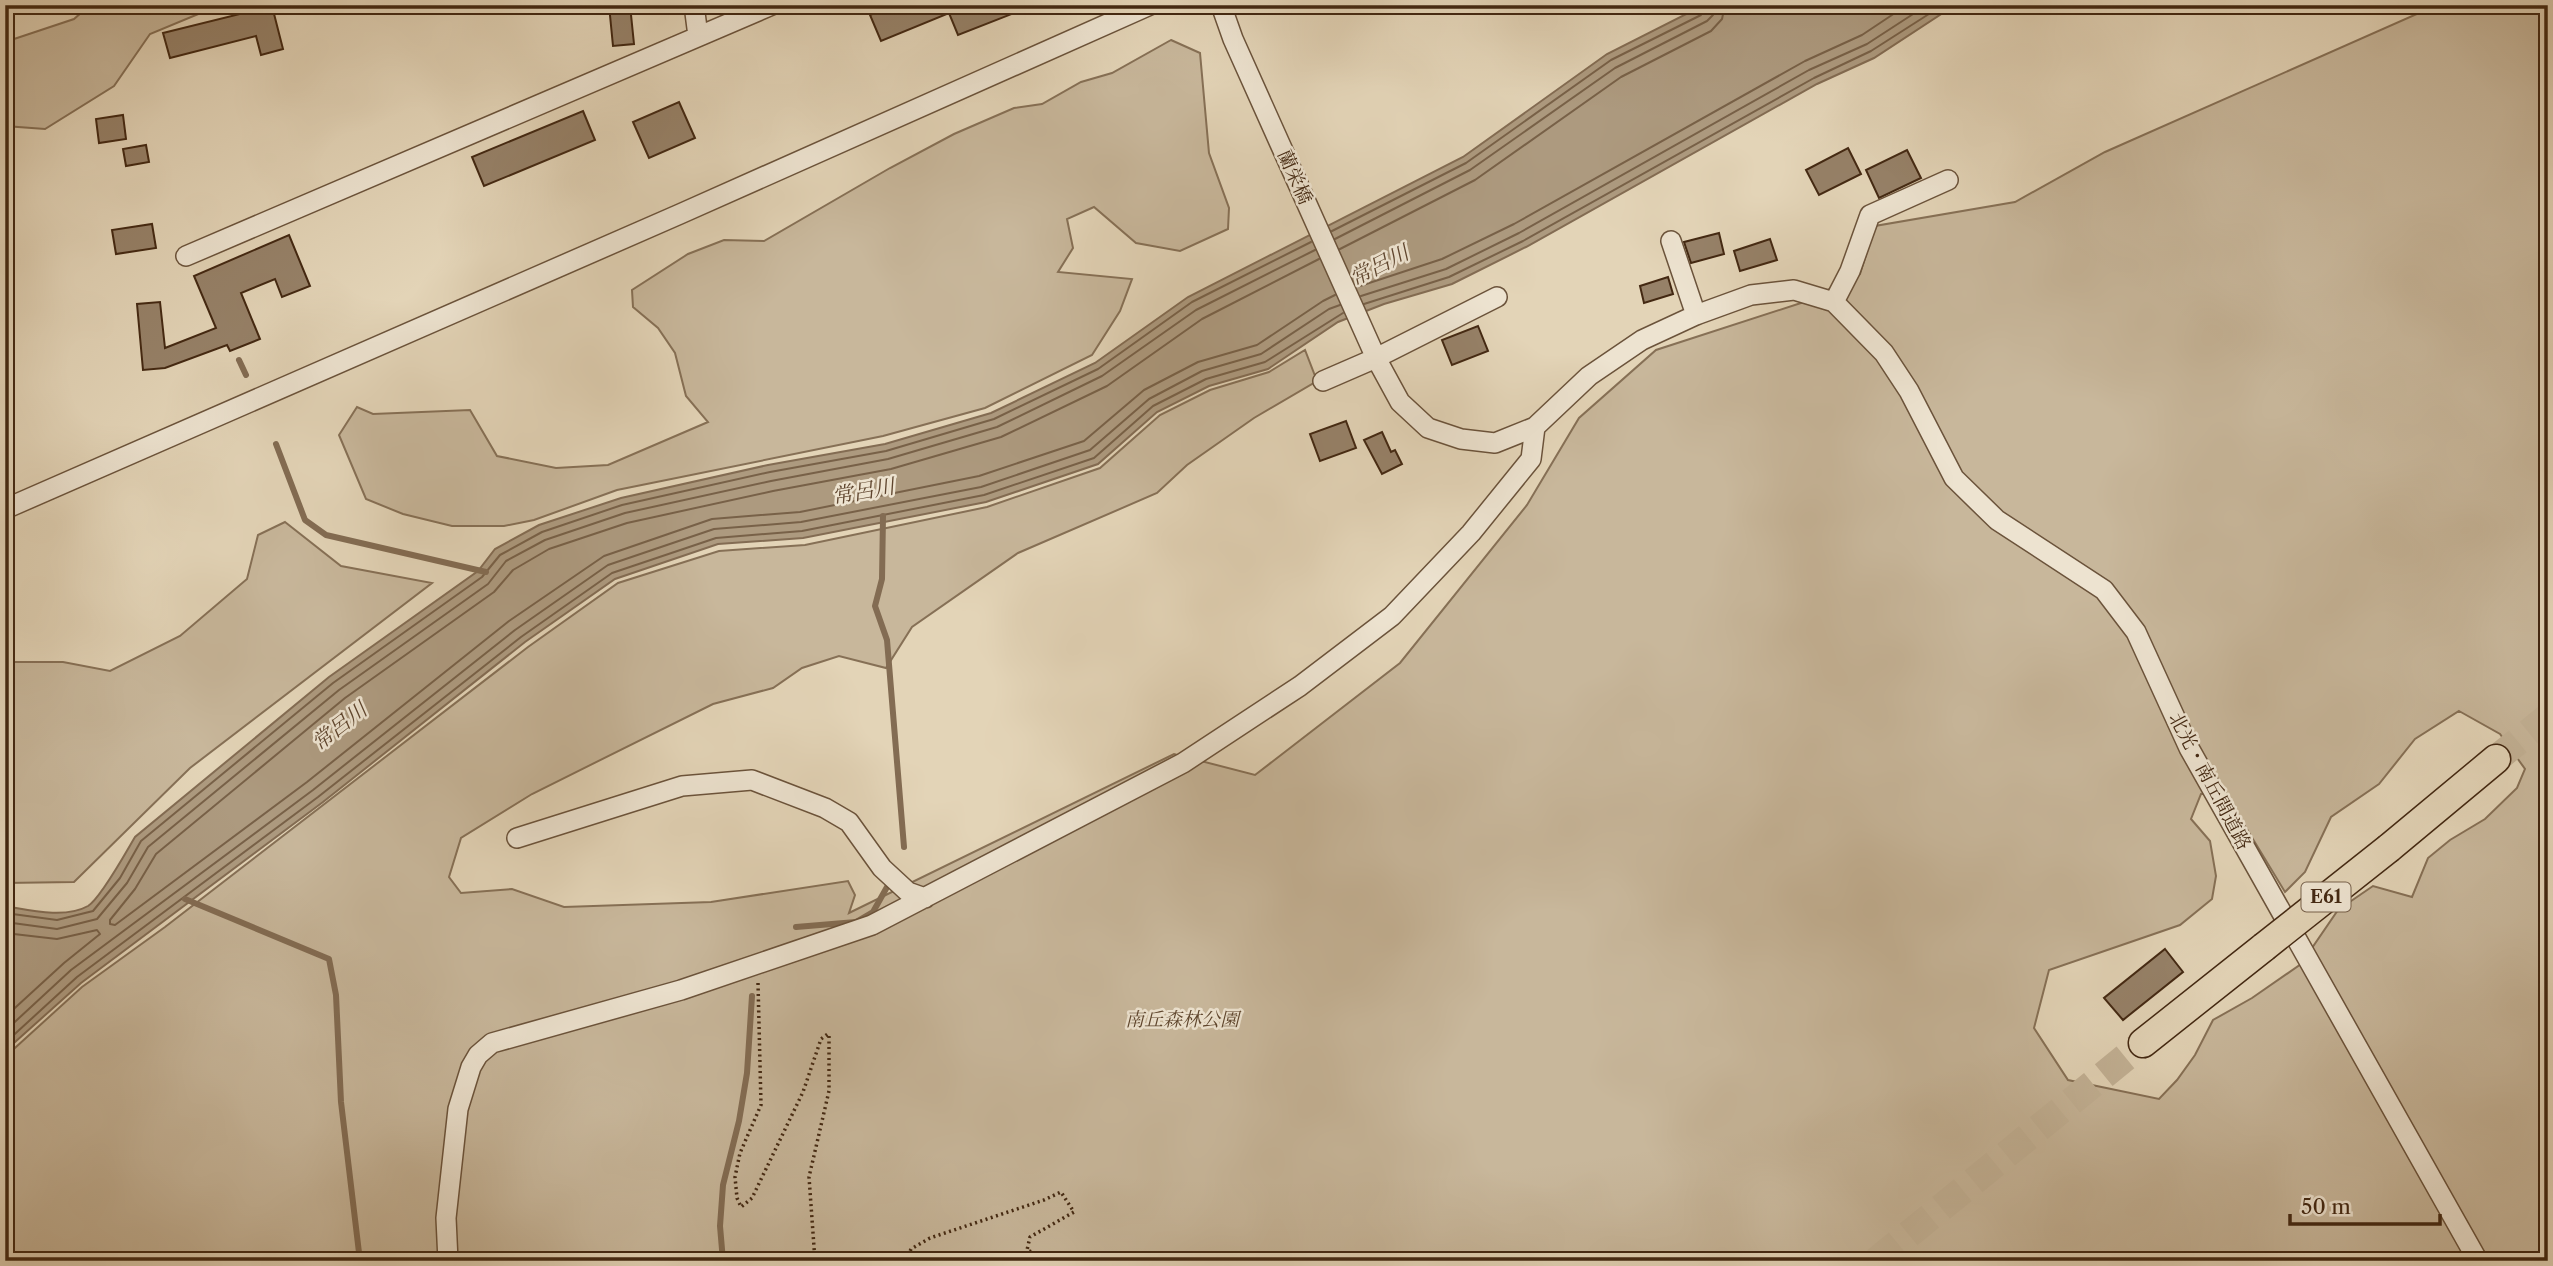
<svg xmlns="http://www.w3.org/2000/svg" width="2553" height="1266" font-family="'Libre Caslon Text','Noto Serif JP',serif">
<style>
.green{fill:#c8b79b;stroke:#867056;stroke-width:2;fill-rule:evenodd}
.water{fill:#ad9a7f;stroke:#836c53;stroke-width:2}
.lines{fill:none;stroke-linecap:round;stroke-linejoin:round}
.shore{stroke:#786148;stroke-width:2}
.stream{stroke:#836c53;stroke-width:6}
.building{fill:#968168;stroke:#432812;stroke-width:2}
.highway-tunnel{stroke:#c3b296;stroke-width:28;stroke-dasharray:28 14;stroke-linecap:butt}
.minor-casing{stroke:#6b533b;stroke-width:22}
.highway-casing{stroke:#432812;stroke-width:31}
.path{stroke:#432812;stroke-width:3.5;stroke-dasharray:2 3.5;stroke-linecap:butt}
.minor{stroke:#ede3d0;stroke-width:19}
.highway{stroke:#e3d4b7;stroke-width:28}
.highway-bridge-casing{stroke:#432812;stroke-width:31;stroke-linecap:butt}
.highway-bridge{stroke:#e3d4b7;stroke-width:28}
.labels{text-anchor:middle;dominant-baseline:central;stroke-width:5;stroke-linejoin:round;paint-order:stroke}
.shield{fill:#ede3d0;stroke:#76604b;stroke-width:2}
.shield-label{font-size:18px;font-weight:bold;fill:#432812}
.street-label{font-size:19px;fill:#432812;stroke:#ede3d0}
.park-label{font-size:19px;font-style:italic;fill:#5e452d;stroke:#ede3d0}
.water-label{font-size:21px;font-style:italic;fill:#5e442d;stroke:#ede3d0}
</style>
<rect width="100%" height="100%" fill="#e3d4b7"/>
<filter id="stains"><feTurbulence type="fractalNoise" baseFrequency=".00286" numOctaves="4"/><feColorMatrix values="0 0 0 0 .2 0 0 0 0 .09 0 0 0 0 .02 0 0 0 .5 -.17"/></filter>
<radialGradient id="worn" r=".72"><stop offset=".6" stop-color="#630" stop-opacity="0"/><stop offset="1" stop-color="#630" stop-opacity=".3"/></radialGradient>
<!-- green -->
<path class="green" d="M90 5H220L150 34 114 86 45 129 5 126V42L74 19Z
M2437 5H2548V1261H5V1057L82 987 165 927 528 647 618 583 719 551 805 545 987 507 1100 468 1160 415 1210 390 1269 372 1305 350 1317 381 1254 418 1187 465 1157 493 1018 553 912 627 886 668 839 656 802 668 773 688 713 704 532 794 461 838 449 877 461 893 512 889 564 907 711 902 848 881 855 895 849 913 1174 754 1255 775 1400 663 1527 505 1579 418 1656 350 1804 302 1860 274 1875 226 2015 202 2105 152ZM2459 711 2500 734 2525 769 2517 788 2485 819 2450 840 2428 858 2412 897 2373 886 2338 910 2301 964 2252 998 2213 1020 2195 1055 2177 1080 2159 1099 2068 1080 2034 1028 2049 970 2180 925 2212 899 2216 876 2210 841 2191 819 2201 794 2225 793 2285 892 2305 872 2331 817 2379 784 2415 739Z
M1171 40 1200 53 1209 153 1229 208 1228 229 1180 251 1136 243 1094 207 1067 219 1073 248 1058 272 1132 279 1120 311 1092 355 985 408 883 436 617 490 534 520 504 526H452L403 514 366 499 339 435 357 407 373 414 470 410 497 456 556 468 608 465 708 422 686 396 675 353 658 328 633 307 632 290 688 254 724 240 764 241 890 168 954 134 1014 108 1042 104 1081 82 1112 73Z
M285 522 341 566 432 583 190 768 74 882 5 883V662H63L110 671 180 636 247 579 258 535Z"/>
<!-- water -->
<path class="water" d="M1704 5H1955L1874 58 1817 84 1526 247 1452 284 1384 304 1338 322 1268 369 1209 386 1157 412 1098 464 986 502 803 538 718 544 615 579 525 642 323 802 81 983 5 1051V906C29 910 65 919 88 906 101 898 126 852 135 837L329 677 478 571 495 549 539 525 621 498 768 465 885 444 991 413 1095 363 1188 297 1463 157 1607 54Z"/>
<g class="lines">
<!-- shore -->
<path class="shore" d="M1332 231 1466 163 1611 60 1701 15 1705 5
M1335 239 1470 170 1615 68 1707 21 1713 15 1714 5
M1340 249 1475 180 1621 77 1711 31 1722 19 1725 5
M1319 259 1202 319 1107 386 1001 437 891 469 773 491 627 523 549 549 513 570 494 592 345 698 156 854 135 889 110 920V924L115 925 307 782 509 621 604 556 712 519 800 512 979 476 1084 441 1144 390 1198 362 1257 345 1323 301 1335 295
M1357 287 1442 259 1514 224 1805 61 1862 35 1907 5
M1361 296 1446 269 1519 233 1809 70 1867 44 1927 5
M1364 304 1449 277 1523 241 1814 78 1871 51 1943 5
M5 913 57 920 93 911 120 878 141 841 333 683 482 577 500 555 542 532 622 505 770 472 886 451 994 419 1098 369 1192 302 1311 242
M5 922 57 929 97 919 127 883 148 847 339 690 488 584 506 561 545 540 625 513 771 481 888 459 997 427 1102 376 1196 310 1315 250
M5 933 57 939 97 930 100 934 64 963 5 1017
M5 1031 71 970 313 790 515 630 608 565 714 529 801 522 981 487 1090 450 1149 399 1202 371 1261 354 1329 309 1340 305
M5 1043 77 977 318 797 521 637 612 573 716 538 802 531 984 495 1094 458 1153 406 1206 379 1265 362 1343 313"/>
<!-- stream -->
<path class="stream" d="M239 360 246 375
M276 444 305 520 326 535 486 572
M883 516 882 579 875 606 887 640 904 847
M185 899 329 959 336 995 341 1102 360 1261
M796 927 856 922 873 912 887 887
M723 1261 720 1226 723 1185 739 1121 747 1073 752 996"/>
</g>
<!-- building -->
<path class="building" d="M609 5H630L634 44 613 46Z
M893 5H1032V6L958 35 949 13 881 41 870 15Z
M272 6 283 49 261 55 256 36 170 58 163 33Z
M679 102 695 138 649 158 633 122Z
M583 111 595 140 484 186 472 157Z
M123 115 126 139 99 143 96 119Z
M146 145 149 162 126 166 123 149Z
M1848 148 1861 174 1819 195 1806 170Z
M1907 150 1921 178 1879 198 1866 170Z
M152 224 156 248 116 254 112 230Z
M1719 233 1724 254 1691 263 1684 242Z
M289 235 310 286 282 297 275 279 241 293 260 339 230 351 227 345 165 368 143 370 137 304 160 302 165 348 216 328 194 276Z
M1770 239 1777 260 1740 271 1734 251Z
M1668 277 1673 294 1644 303 1640 286Z
M1478 326 1488 351 1452 365 1442 340Z
M1346 421 1356 448 1320 461 1310 434Z
M1382 432 1391 452 1395 450 1402 464 1382 474 1364 440Z
M2165 949 2183 972 2123 1020 2104 998Z"/>
<g class="lines">
<!-- highway-tunnel -->
<path class="highway-tunnel" d="M2496 759 2548 717
M1876 1261 2143 1043"/>
<defs>
<path id="minor" d="M694 5 698 36
M1221 5 1233 39 1376 358 1400 402 1428 428 1461 439 1495 443 1535 427 1589 376 1642 340 1696 315 1751 295 1794 290 1834 302 1884 353 1909 391 1954 478 1997 520 2104 590 2136 632 2189 748 2478 1261
M1671 241 1696 315
M186 256 772 5
M1834 302 1850 271 1870 215 1948 180
M1323 381 1376 358 1497 297
M5 509 680 214 1150 5
M517 838 682 786 752 780 825 808 849 822 882 868 908 892 925 898
M448 1261 446 1218 458 1109 471 1067 478 1055 492 1043 681 990 872 925 1183 763 1300 686 1392 616 1471 533 1531 459 1535 427"/>
<path id="highway" d="M2389 848 2496 759
M2143 1043 2264 947"/>
</defs>
<!-- minor casing -->
<use href="#minor" class="minor-casing"/>
<!-- highway casing -->
<use href="#highway" class="highway-casing"/>
<!-- path -->
<path class="path" d="M758 983 761 1105 740 1153 735 1177 737 1198 741 1207 752 1198 803 1092 821 1039 829 1033
M815 1261 809 1177 829 1091V1033
M906 1261 911 1249 930 1238 1044 1200 1061 1192 1074 1212 1030 1237 1027 1250 1040 1255 1112 1261"/>
<!-- minor -->
<use href="#minor" class="minor"/>
<!-- highway -->
<use href="#highway" class="highway"/>
<defs>
<path id="highway-bridge" d="M2264 947 2389 848"/>
</defs>
<!-- highway-bridge casing -->
<use href="#highway-bridge" class="highway-bridge-casing"/>
<!-- highway-bridge -->
<use href="#highway-bridge" class="highway-bridge"/>
</g>
<g class="labels">
<!-- shield labels -->
<rect class="shield" x="2301.5" y="882.5" width="49" height="29" rx="5"/>
<g class="shield-label">
<text x="2326" y="897">E61</text>
</g>
<!-- street labels -->
<g class="street-label">
<text transform="translate(1295 177) rotate(66)">蘭栄橋</text>
<text transform="translate(2210 781) rotate(62)">北光・南丘間道路</text>
</g>
<!-- park labels -->
<g class="park-label">
<text x="1182" y="1019">南丘森林公園</text>
</g>
<!-- water labels -->
<g class="water-label">
<text transform="translate(1379 265) rotate(-27)">常呂川</text>
<text transform="translate(863 491) rotate(-10)">常呂川</text>
<text transform="translate(339 726) rotate(-38)">常呂川</text>
</g>
</g>
<!-- margin -->
<rect width="2553" height="1266" fill="none" stroke="#e3d4b7" stroke-width="28"/>
<rect x="7" y="7" width="2539" height="1252" fill="none" stroke="#432812" stroke-width="3.5"/>
<rect x="14" y="14" width="2525" height="1238" fill="none" stroke="#432812" stroke-width="2"/>
<!-- scale -->
<path d="M2290 1214v10h150v-10" fill="none" stroke="#432812" stroke-width="3.5"/>
<text x="2301" y="1214" font-size="21" fill="#432812" stroke="#ede3d0" stroke-width="5" paint-order="stroke">50 m</text>
<rect width="100%" height="100%" filter="url(#stains)"/>
<rect width="100%" height="100%" fill="url(#worn)"/>
</svg>
